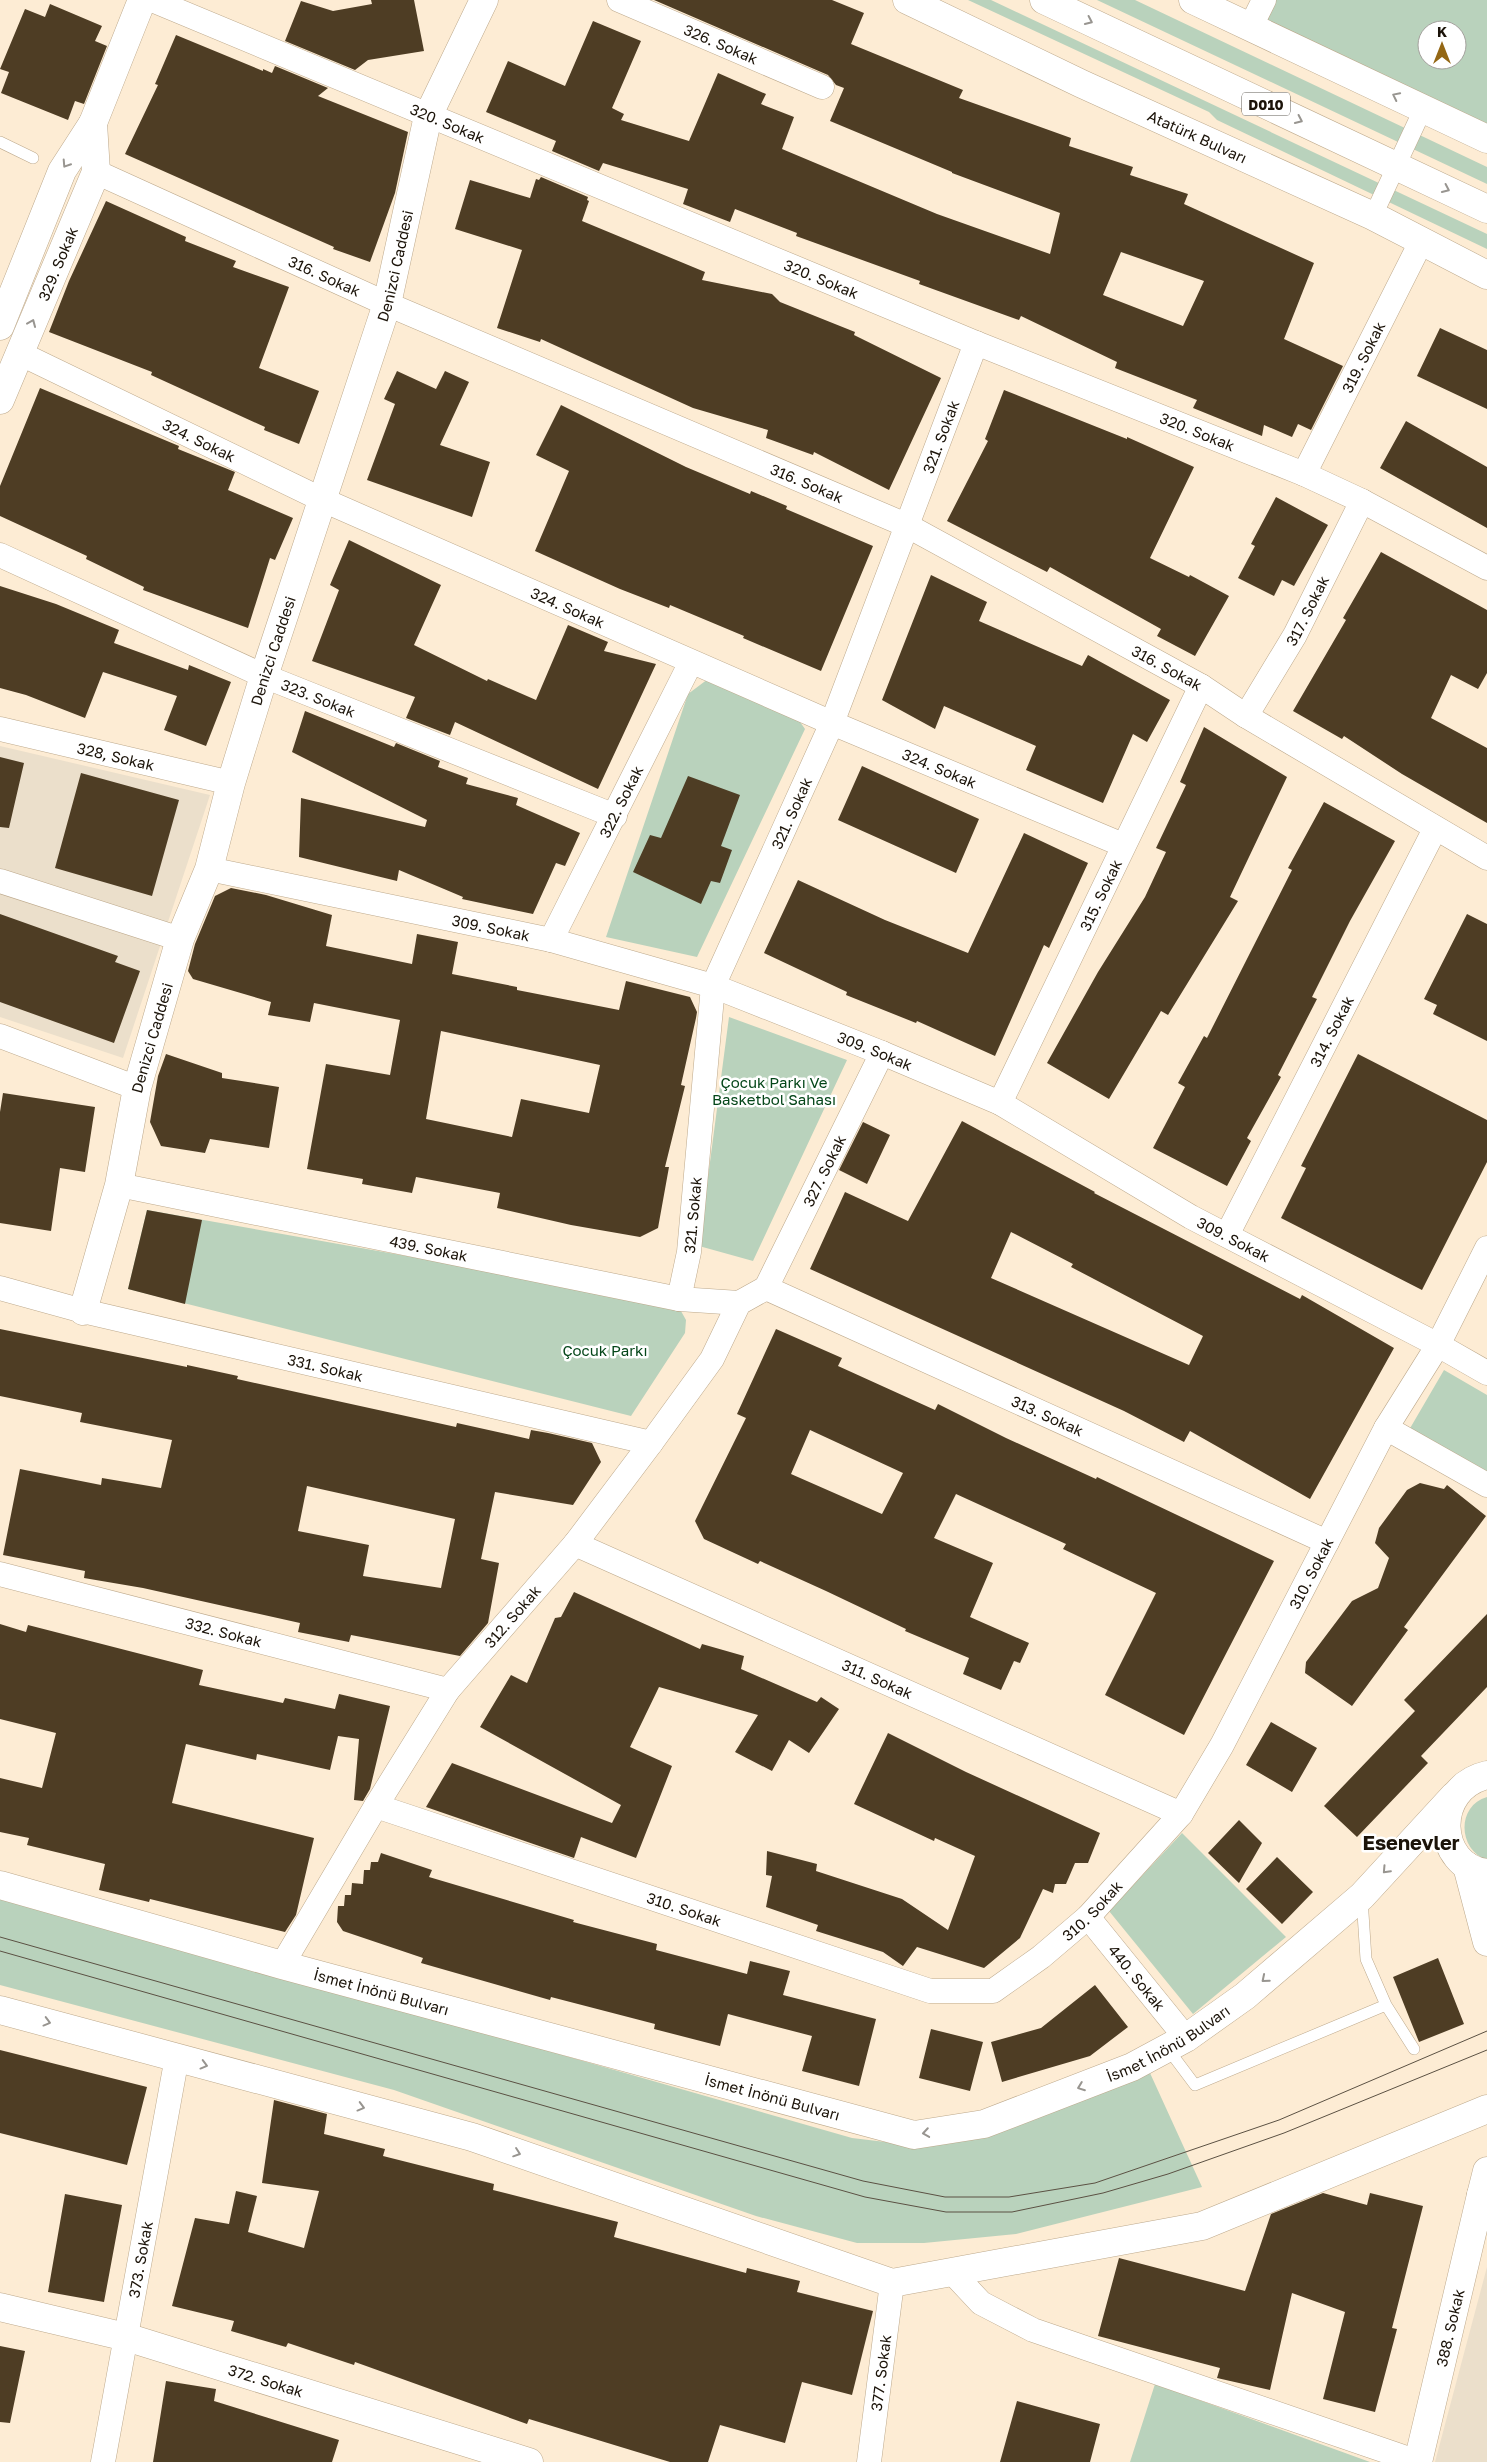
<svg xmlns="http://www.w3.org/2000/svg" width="1487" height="2462" font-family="'Golos Text',sans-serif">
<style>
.education{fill:#ebdfcb}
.green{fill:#b9d2bc;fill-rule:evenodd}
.building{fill:#4e3d24;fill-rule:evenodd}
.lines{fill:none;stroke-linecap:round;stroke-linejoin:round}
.service-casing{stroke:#bda98c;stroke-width:12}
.pedestrian-casing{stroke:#bda98c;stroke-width:19}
.minor-casing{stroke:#bda98c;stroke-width:25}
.tertiary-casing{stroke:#bda98c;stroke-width:29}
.secondary-casing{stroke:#bda98c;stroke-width:29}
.primary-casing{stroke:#bda98c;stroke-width:29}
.trunk-casing{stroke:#bda98c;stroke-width:29}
.service{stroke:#fff;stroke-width:11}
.pedestrian{stroke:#fff;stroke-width:18}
.minor{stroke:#fff;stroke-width:24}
.tertiary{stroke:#fff;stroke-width:28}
.secondary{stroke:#fff;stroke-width:28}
.primary{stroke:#fff;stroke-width:28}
.trunk{stroke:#fff;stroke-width:28}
.tram{stroke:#5b5143;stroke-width:1}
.oneway{stroke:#989590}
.labels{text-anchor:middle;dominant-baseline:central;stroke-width:5;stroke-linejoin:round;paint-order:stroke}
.shield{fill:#fff;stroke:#5f5a53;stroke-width:1}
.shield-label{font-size:14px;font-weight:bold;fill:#1b1309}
.street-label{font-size:15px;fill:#1b1309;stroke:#fff}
.park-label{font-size:15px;fill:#044619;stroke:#fff}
.district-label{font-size:20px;font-weight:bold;fill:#1b1309;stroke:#fff}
</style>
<rect width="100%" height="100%" fill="#fdecd4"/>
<!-- education -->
<path class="education" d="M0 746 210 795 123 1058 0 1017Z
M1487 2267V2462H1435Z"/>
<!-- green -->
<path class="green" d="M968 0H991L1487 234V249L1217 120 1209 112Z
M1097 0H1135L1487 167V184Z
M1264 0H1487V139L1251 26ZM1427 30H1457V60H1427Z
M708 679 798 719 805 729 697 957 606 937 688 694Z
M729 1017 847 1060 753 1261 699 1246Z
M147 1210 677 1304 686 1320 685 1333 631 1416 128 1289Z
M1444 1370 1487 1395V1476L1409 1430Z
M1487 1797V1860C1458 1850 1456 1806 1487 1797Z
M1182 1833 1286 1937 1193 2014 1109 1911Z
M0 1894 852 2138 919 2146 1150 2073 1202 2187 1016 2234 924 2243H857L756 2216 394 2090 0 1985Z
M1155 2384 1370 2462H1130Z"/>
<!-- building -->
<path class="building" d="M371 0H414L424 51 368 60 355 70 285 41 301 1 333 11 372 4Z
M654 0H832L864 13 851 44 963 90 959 98 1071 138 1069 146 1133 167 1130 175 1188 194 1184 204 1314 263 1284 339 1343 366 1311 430 1298 424 1292 437 1264 425 1262 436 1193 408 1197 400 1115 368 1117 362 1021 316 1019 320 919 284 920 281 796 236 797 233 735 209 730 222 683 204 688 189 603 163 599 171 552 151 556 141 486 112 508 61 565 86 593 21 641 41 612 108 624 114 621 120 689 141 718 73 766 94 761 104 794 117 782 149 937 214 1050 254 1060 213 952 173V172L830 121 844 88 836 85 828 75ZM1121 252 1204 281 1183 326 1103 295Z
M50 4 102 26 95 41 107 46 84 104 75 101 68 120 1 93 9 72 0 69 25 9 45 17Z
M176 35 263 71V69L272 73 275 66 328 88 318 96 408 132 395 193 370 262 333 249 334 247 125 154 158 85 155 84Z
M541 177 588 197 587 200 589 201 582 221 705 272 702 280 772 294 780 302 855 332 854 335 941 378 889 490 814 452 813 455 766 438 768 430 693 408 541 339 540 342 497 328 522 250 455 229 470 180 530 198 536 179 539 180Z
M106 201 186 237 185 241 236 261 233 267 289 287 259 368 319 391 299 444 264 430 265 427 151 375 152 372 49 332 69 281Z
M1440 328 1487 350V409L1417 376Z
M397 371 436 389 445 371 469 382 440 445 490 462 472 517 367 480 395 404 384 399Z
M40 388 179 446 178 449 235 472 228 490 293 518 275 560 270 558 248 628 143 590 144 587 86 559 87 556 0 516V486Z
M1004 390 1127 439V437L1194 467 1150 558 1189 577 1190 575 1229 596 1195 656 1157 636 1161 629 1050 567 1047 572 947 521 988 441 985 439Z
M561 405 686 467 750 494 751 491 787 506 786 509 873 546 821 671 743 638 744 636 670 605 669 608 620 589 535 551 569 471 536 455Z
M1406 421 1487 467V528L1380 468Z
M1276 497 1328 525 1294 586 1282 580 1274 596 1238 578 1255 546 1251 544Z
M349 540 441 585 414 645 487 681 488 679 536 700 568 625 608 642 604 651 656 664 598 789 455 722 450 735 406 718 415 697 312 661 339 590 330 585Z
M1381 552 1487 610V673L1478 689 1451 675 1431 718 1487 748V823L1402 774 1344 736 1342 739 1293 711 1346 620 1343 618Z
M931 575 987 602 979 621 1082 666 1088 655 1170 700 1147 742 1133 734 1103 803 1026 770 1036 746 944 706 935 729 882 700Z
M0 586 56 604 119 630 114 643 188 670 189 665 231 682 206 746 164 730 177 696 103 672 85 718 26 695 0 688Z
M305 711 394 747 396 743 440 761 438 767 468 778 466 784 518 798 516 805 580 833 565 866 556 863 533 914 462 899 463 897 399 870 397 881 299 857 301 798 425 827 427 820 292 752Z
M1204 727 1287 777 1230 897 1238 901 1168 1015 1161 1011 1109 1099 1047 1063 1098 972 1145 897 1166 852 1156 848 1186 785 1180 782Z
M0 757 24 763 9 828 0 827Z
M862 766 979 819 956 873 838 820Z
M81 773 179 800 152 896 55 868Z
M688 776 740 795 721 846 732 850 720 883 711 881 701 904 633 872 650 835 661 838Z
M1324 802 1395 841 1350 921 1312 997 1317 999 1278 1075 1281 1077 1247 1138 1251 1141 1227 1186 1153 1148 1185 1087 1178 1083 1204 1036 1207 1038 1292 870 1288 868Z
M1024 833 1088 863 1049 948 1044 945 995 1056 917 1021 916 1023 846 995 847 992 764 953 798 880 885 920 968 953Z
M231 888 266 895 332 915 326 946 412 964 417 934 458 942 452 974 517 987V990L619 1010 626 981 690 997 697 1012 696 1018 681 1085 685 1086 665 1167H669L658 1228 640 1237 571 1225 497 1208 500 1193 416 1177 412 1193 362 1184 363 1179 307 1169 326 1064 390 1075 400 1020 314 1003 310 1022 268 1015 271 1002 193 979 188 971 195 944 215 896ZM441 1031 600 1065 589 1113 521 1099 512 1137 426 1119Z
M0 914 118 956 115 962 140 971 114 1043 0 1002Z
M1467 914 1487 924V1041L1433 1014 1437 1005 1424 999Z
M166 1054 222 1073V1078L279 1087 269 1148 210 1139 205 1153 161 1146 150 1122 158 1076Z
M1358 1054 1487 1120V1162L1422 1290 1281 1218 1306 1168 1301 1166Z
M3 1093 95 1107 85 1172 60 1168 51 1231 0 1223V1112Z
M962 1121 1095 1192 1094 1193 1300 1299 1302 1295 1394 1348 1310 1499 1190 1431 1184 1442 1124 1411 810 1269 845 1192 908 1221ZM1011 1232 1073 1264 1071 1267 1203 1336 1189 1365 991 1278Z
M863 1122 890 1135 867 1184 839 1170Z
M147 1210 202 1220 185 1304 128 1289Z
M0 1329 187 1367V1365L238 1376 237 1379 456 1427 457 1423 529 1439 531 1430 548 1433 592 1443 601 1462 573 1505 495 1492 481 1559 499 1563 488 1623 460 1656 351 1635 349 1642 298 1632 300 1623 143 1588 84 1578 85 1571 3 1555 20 1469 101 1485 102 1478 161 1488 172 1440 80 1422 82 1413 0 1396ZM307 1486 455 1519 441 1588 363 1576 369 1545 298 1531Z
M776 1329 842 1358 838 1366 935 1410 938 1404 1006 1438 1096 1479 1097 1477 1274 1561 1184 1735 1105 1695 1156 1593 1063 1549 1066 1544 956 1494 934 1538 993 1563 970 1617 1029 1643 1020 1663 1014 1661 1001 1690 963 1674 969 1658 905 1631 906 1629 826 1591 760 1561 758 1564 704 1539 695 1521 746 1418 737 1414ZM810 1430 903 1473 882 1514 791 1474Z
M1420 1483 1444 1489 1447 1485 1486 1516 1404 1627 1408 1630 1352 1706 1305 1673 1306 1662 1352 1601 1378 1588 1389 1558 1375 1543 1379 1528 1407 1490Z
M574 1592 700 1649 702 1644 744 1656 741 1669 817 1702 821 1697 839 1709 809 1753 789 1740 772 1771 735 1752 758 1715 659 1687 630 1747 672 1766 636 1858 581 1837 574 1858 426 1807 452 1763 612 1823 621 1805 480 1727 511 1675 527 1683 555 1618 561 1617Z
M1487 1614V1687L1421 1756 1428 1763 1357 1837 1324 1806 1415 1711 1404 1700Z
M0 1624 26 1632 28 1625 203 1670 199 1685 283 1703 285 1698 335 1709 339 1694 390 1706 370 1789 363 1801 354 1800 359 1739 338 1736 330 1770 257 1754 256 1760 186 1744 172 1803 314 1838 296 1915 285 1932 150 1899 149 1902 99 1890 105 1864 27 1845 29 1838 0 1832V1778L42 1788 56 1733 0 1719Z
M1271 1722 1317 1748 1292 1792 1246 1765Z
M888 1733 966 1772 1100 1833 1088 1863H1075L1066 1884H1055L1053 1893 1043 1889 1020 1938 984 1968 917 1947 903 1966 883 1952 816 1931 818 1925 766 1907 772 1876 766 1875 767 1851 817 1864 816 1871 902 1899 948 1930 975 1856 935 1838 934 1841 854 1804Z
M1239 1820 1262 1843 1239 1883 1208 1853Z
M381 1853 432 1870 429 1877 574 1920 573 1922 657 1944 656 1950 747 1974 750 1961 790 1971 783 1995 876 2019 859 2086 802 2071 812 2036 728 2014 720 2046 654 2029 655 2024 551 1997 550 2000 421 1963 423 1958 343 1931 337 1922 338 1906H344L345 1895H351L352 1883 363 1884 364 1870H370L371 1862H378Z
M1277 1857 1313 1892 1282 1924 1246 1889Z
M1438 1958 1464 2024 1419 2042 1393 1977Z
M1095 1985 1128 2027 1090 2056 1002 2082 991 2042 1041 2028Z
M931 2029 983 2042 970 2091 919 2078Z
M0 2050 147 2087 127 2165 0 2133Z
M274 2100 327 2114 324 2134 385 2149 383 2156 494 2184 493 2190 618 2222 614 2237 746 2273 747 2268 800 2281 797 2292 873 2311 852 2395 802 2382 785 2443 720 2425 708 2462H670L529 2419 527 2424 355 2362 354 2365 288 2343 286 2347 231 2331 234 2321 172 2306 195 2218 229 2224 236 2191 257 2196 248 2232 304 2248 319 2191 262 2183Z
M1323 2193 1367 2205 1370 2193 1423 2206 1392 2328 1397 2329 1375 2412 1323 2399 1345 2312 1292 2293 1270 2390 1217 2378 1220 2368 1098 2336 1119 2258 1245 2291 1271 2214Z
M65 2194 122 2205 104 2302 48 2292Z
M0 2346 25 2351 10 2423 0 2422Z
M166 2381 216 2389 214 2401 339 2440 332 2462H153Z
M1017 2401 1100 2424 1090 2462H1000Z"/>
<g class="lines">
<defs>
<path id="service" d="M0 142 33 158
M1362 1898 1366 1959 1386 2005 1414 2049
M1168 2049 1195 2085 1386 2005"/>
<path id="pedestrian" d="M1373 216 1423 109"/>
<g id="minor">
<path id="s1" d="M152 0 976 343 1304 474 1362 501 1487 568"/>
<path id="s2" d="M619 0 822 87"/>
<path d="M1251 26 1264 0"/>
<path id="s3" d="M96 172 387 304 906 525 1201 686 1246 716 1487 858"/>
<path id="s4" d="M19 353 323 500 832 723 1123 845"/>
<path id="s5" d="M1304 474 1422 240"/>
<path id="s6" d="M0 555 264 676 615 816"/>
<path id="s7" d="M1246 716 1295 635 1362 501"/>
<path id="s8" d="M0 729 231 783"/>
<path id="s9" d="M209 869 551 940 713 986 882 1053 1000 1103 1191 1217 1438 1345 1487 1373"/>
<path d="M0 881 180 939"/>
<path id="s10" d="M551 940 691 662"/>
<path d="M0 1036 137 1088"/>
<path id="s11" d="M1000 1103 1201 686"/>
<path id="s12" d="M119 1185 679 1299 739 1303"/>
<path id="s13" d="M1227 1235 1435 829"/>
<path id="s14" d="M0 1288 83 1311 651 1443"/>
<path id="s15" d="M766 1288 1327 1542"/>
<path id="s16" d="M766 1288 882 1053"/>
<path id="s17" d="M679 1299 689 1252 713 986 832 723 976 343"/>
<path d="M1386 1428 1487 1485"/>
<path id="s18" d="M575 1544 1181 1814"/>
<path id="s19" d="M0 1574 448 1690"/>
<path id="s20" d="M376 1806 930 1991H993L1041 1957 1088 1917 1181 1814 1222 1745 1386 1428 1438 1345 1487 1248"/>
<path id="s21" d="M1088 1917 1186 2038"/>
<path id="s22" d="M282 1965 376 1806 448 1690 575 1544 651 1443 712 1359 739 1303 766 1288"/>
<path d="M952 2272 981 2303 1033 2330 1418 2462"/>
<path id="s23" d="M103 2462 177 2057"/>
<path id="s24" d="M869 2462 892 2283"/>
</g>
<g id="tertiary">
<path d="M0 326 62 171 93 123 142 0"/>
<path id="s25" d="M0 400 96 172 93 123"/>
<path id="s26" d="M83 1311 119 1185 137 1088 180 939 209 869 231 783 264 676 387 304 428 116 484 0"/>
<path id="s27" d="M0 2307 126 2337 529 2462"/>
<path id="s28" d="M1418 2462 1481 2195"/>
</g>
<g id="secondary">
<path id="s29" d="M907 0 1082 84 1373 216 1487 275"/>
</g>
<g id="primary">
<path d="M1487 1775C1431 1788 1435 1867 1487 1873"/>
<path d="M1467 1866 1487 1942"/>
<path id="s30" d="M0 1885 282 1965 914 2135 984 2124 1132 2067 1186 2038 1245 1996 1362 1896 1454 1796"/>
<path d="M0 2010 472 2137 892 2283 1202 2226 1487 2109"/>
<path d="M1481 2195 1487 2171"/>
</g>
<path id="trunk" d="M1044 0 1487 209
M1193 0 1487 139"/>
</defs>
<!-- service casing -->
<use href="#service" class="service-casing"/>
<!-- pedestrian casing -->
<use href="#pedestrian" class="pedestrian-casing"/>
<!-- minor casing -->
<use href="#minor" class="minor-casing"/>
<!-- tertiary casing -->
<use href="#tertiary" class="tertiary-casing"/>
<!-- secondary casing -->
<use href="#secondary" class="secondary-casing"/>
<!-- primary casing -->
<use href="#primary" class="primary-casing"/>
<!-- trunk casing -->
<use href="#trunk" class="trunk-casing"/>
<!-- service -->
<use href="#service" class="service"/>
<!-- pedestrian -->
<use href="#pedestrian" class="pedestrian"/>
<!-- minor -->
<use href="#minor" class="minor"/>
<!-- tertiary -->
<use href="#tertiary" class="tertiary"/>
<!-- secondary -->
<use href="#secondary" class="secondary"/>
<!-- primary -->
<use href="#primary" class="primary"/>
<!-- trunk -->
<use href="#trunk" class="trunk"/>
<!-- tram -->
<path class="tram" d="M0 1937 863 2181 945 2197H1009L1095 2183 1279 2120 1487 2031
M0 1951 865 2197 946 2212H1012L1103 2193 1168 2174 1284 2133 1487 2050"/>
</g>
<!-- one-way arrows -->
<defs><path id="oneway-chevron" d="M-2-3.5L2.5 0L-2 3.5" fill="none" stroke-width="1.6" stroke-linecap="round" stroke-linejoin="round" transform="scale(1.25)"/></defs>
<g class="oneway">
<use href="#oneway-chevron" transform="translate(1089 21) rotate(25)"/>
<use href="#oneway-chevron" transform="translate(1396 96) rotate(-154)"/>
<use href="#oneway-chevron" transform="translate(1299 120) rotate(25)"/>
<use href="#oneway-chevron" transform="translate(66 164) rotate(123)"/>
<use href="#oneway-chevron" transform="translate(1446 189) rotate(25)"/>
<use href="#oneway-chevron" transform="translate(32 323) rotate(-67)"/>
<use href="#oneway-chevron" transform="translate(1386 1870) rotate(133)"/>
<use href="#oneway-chevron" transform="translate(1265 1979) rotate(140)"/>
<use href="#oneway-chevron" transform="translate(47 2022) rotate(15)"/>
<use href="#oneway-chevron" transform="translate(204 2065) rotate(15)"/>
<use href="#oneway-chevron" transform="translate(1081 2087) rotate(159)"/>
<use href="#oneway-chevron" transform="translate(361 2107) rotate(15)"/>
<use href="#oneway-chevron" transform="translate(926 2133) rotate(171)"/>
<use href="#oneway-chevron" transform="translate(517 2153) rotate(19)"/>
</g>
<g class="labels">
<!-- shield labels -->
<rect class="shield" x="1242" y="92.5" width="48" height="23" rx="4"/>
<g class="shield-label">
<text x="1266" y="104">D010</text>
</g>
<!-- street labels -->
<g class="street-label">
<text stroke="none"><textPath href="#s2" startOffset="111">326. Sokak</textPath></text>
<text stroke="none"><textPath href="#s1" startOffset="320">320. Sokak</textPath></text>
<text stroke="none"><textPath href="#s29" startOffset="321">Atatürk Bulvarı</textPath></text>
<text stroke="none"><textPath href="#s25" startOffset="148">329. Sokak</textPath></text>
<text stroke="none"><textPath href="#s26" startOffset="1092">Denizci Caddesi</textPath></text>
<text stroke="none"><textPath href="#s3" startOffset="251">316. Sokak</textPath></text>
<text stroke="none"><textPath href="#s1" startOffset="725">320. Sokak</textPath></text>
<text stroke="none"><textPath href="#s5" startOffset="131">319. Sokak</textPath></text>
<text stroke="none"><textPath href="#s1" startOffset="1131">320. Sokak</textPath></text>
<text stroke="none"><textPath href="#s17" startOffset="910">321. Sokak</textPath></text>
<text stroke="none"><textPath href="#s4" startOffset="200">324. Sokak</textPath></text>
<text stroke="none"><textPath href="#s3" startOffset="776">316. Sokak</textPath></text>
<text stroke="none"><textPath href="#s4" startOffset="605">324. Sokak</textPath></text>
<text stroke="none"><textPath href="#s7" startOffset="122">317. Sokak</textPath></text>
<text stroke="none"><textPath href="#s26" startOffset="688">Denizci Caddesi</textPath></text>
<text stroke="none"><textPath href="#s3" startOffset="1181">316. Sokak</textPath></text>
<text stroke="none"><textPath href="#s6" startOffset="349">323. Sokak</textPath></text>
<text stroke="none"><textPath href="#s8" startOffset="119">328, Sokak</textPath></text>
<text stroke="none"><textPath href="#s4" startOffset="1010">324. Sokak</textPath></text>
<text stroke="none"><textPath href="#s10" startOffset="155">322. Sokak</textPath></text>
<text stroke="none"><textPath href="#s17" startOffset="505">321. Sokak</textPath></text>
<text stroke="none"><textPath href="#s11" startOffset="231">315. Sokak</textPath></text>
<text stroke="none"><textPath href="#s9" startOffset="288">309. Sokak</textPath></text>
<text stroke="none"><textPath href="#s13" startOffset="229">314. Sokak</textPath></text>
<text stroke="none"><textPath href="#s26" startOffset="282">Denizci Caddesi</textPath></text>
<text stroke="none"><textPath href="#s9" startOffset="692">309. Sokak</textPath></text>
<text stroke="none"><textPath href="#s16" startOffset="131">327. Sokak</textPath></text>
<text stroke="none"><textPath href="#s17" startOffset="85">321. Sokak</textPath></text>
<text stroke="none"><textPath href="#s9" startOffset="1098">309. Sokak</textPath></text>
<text stroke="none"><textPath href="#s12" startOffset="316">439. Sokak</textPath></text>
<text stroke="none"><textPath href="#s14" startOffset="335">331. Sokak</textPath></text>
<text stroke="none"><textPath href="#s15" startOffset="309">313. Sokak</textPath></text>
<text stroke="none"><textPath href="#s20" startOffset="1180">310. Sokak</textPath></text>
<text stroke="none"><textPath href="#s22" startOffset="419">312. Sokak</textPath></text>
<text stroke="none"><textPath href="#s19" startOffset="231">332. Sokak</textPath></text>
<text stroke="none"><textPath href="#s18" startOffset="331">311. Sokak</textPath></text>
<text stroke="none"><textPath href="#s20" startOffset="325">310. Sokak</textPath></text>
<text stroke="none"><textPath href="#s20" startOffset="775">310. Sokak</textPath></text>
<text stroke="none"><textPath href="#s21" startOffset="78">440. Sokak</textPath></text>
<text stroke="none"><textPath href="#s30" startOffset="396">İsmet İnönü Bulvarı</textPath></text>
<text stroke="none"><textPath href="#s30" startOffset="1220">İsmet İnönü Bulvarı</textPath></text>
<text stroke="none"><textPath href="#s30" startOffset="801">İsmet İnönü Bulvarı</textPath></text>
<text stroke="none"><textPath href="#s23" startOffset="206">373. Sokak</textPath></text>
<text stroke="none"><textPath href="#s28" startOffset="138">388. Sokak</textPath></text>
<text stroke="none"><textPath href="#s24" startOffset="90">377. Sokak</textPath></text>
<text stroke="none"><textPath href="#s27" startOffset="276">372. Sokak</textPath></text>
</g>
<!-- park labels -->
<g class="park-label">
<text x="774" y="1082">Çocuk Parkı Ve<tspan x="774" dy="17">Basketbol Sahası</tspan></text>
<text x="605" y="1350">Çocuk Parkı</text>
</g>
<!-- district labels -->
<g class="district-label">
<text x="1411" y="1842">Esenevler</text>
</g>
</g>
<!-- north arrow -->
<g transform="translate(1442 45)"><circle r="24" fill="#ffffff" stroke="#a4a19d"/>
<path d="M0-4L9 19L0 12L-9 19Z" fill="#946714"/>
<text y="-8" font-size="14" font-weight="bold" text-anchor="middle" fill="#1b1309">K</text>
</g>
</svg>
